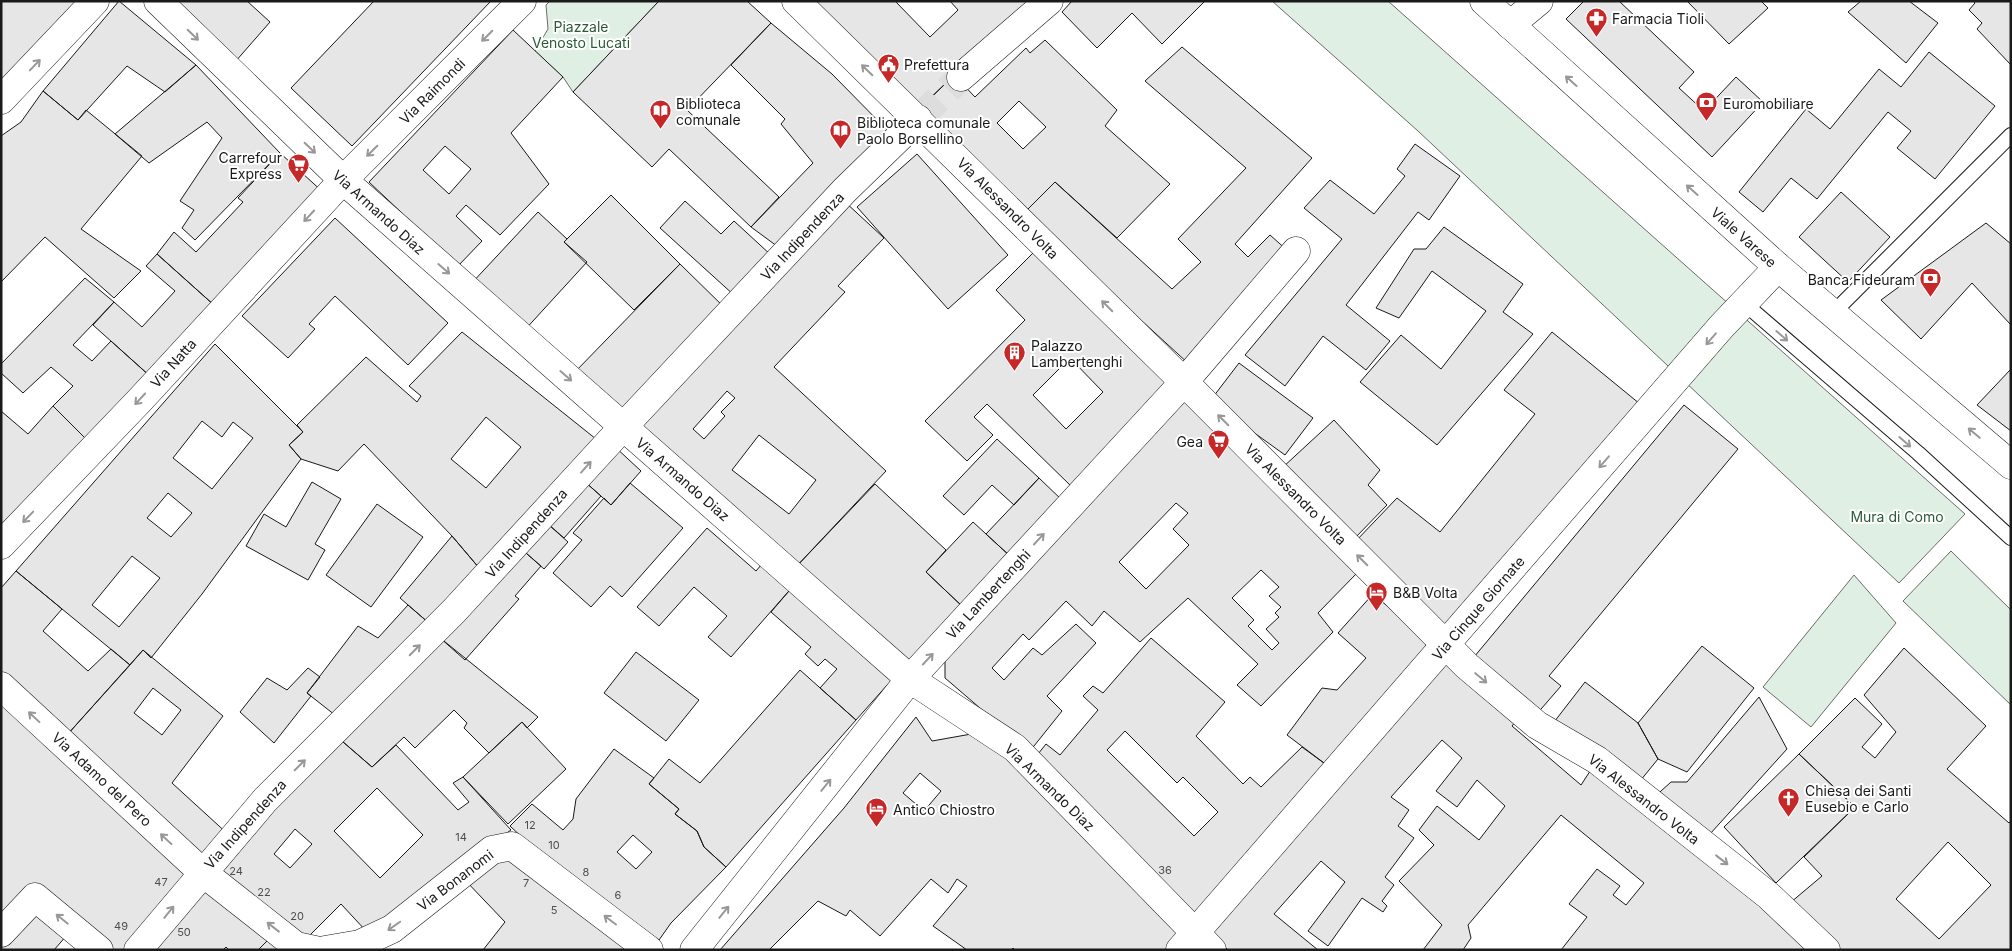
<svg xmlns="http://www.w3.org/2000/svg" width="2012" height="951" font-family="Inter,sans-serif">
<style>
.green{fill:#e0efe3;stroke:#6a6a6a}
.building{fill:#e6e6e6;stroke:#1a1a1a;fill-rule:evenodd}
.lines{fill:none;stroke-linecap:round;stroke-linejoin:round}
.street-tunnel{stroke:#ddd;stroke-width:28;stroke-dasharray:28 14;stroke-linecap:butt}
.lane-casing{stroke:#1a1a1a;stroke-width:16}
.street-casing{stroke:#1a1a1a;stroke-width:29}
.secondary-casing{stroke:#1a1a1a;stroke-width:29}
.lane{stroke:#fff;stroke-width:14}
.street{stroke:#fff;stroke-width:28}
.secondary{stroke:#fff;stroke-width:28}
.oneway{stroke:#989898}
.labels{text-anchor:middle;dominant-baseline:central;stroke-width:4;stroke-linejoin:round;paint-order:stroke}
.number-label{font-size:11px;fill:#4d4d4d}
.poi-label{font-size:14px;fill:#1a1a1a;stroke:#fff;text-anchor:start}
.park-label{font-size:14px;fill:#2b5a34;stroke:#fff}
.street-label{font-size:14px;fill:#1a1a1a;stroke:#fff}
</style>
<rect width="100%" height="100%" fill="#fff"/>
<!-- green -->
<path class="green" d="M550 1H659L573 92 563 77 535 51 548 29 546 5Z
M1272 1H1388L1965 514 1899 583 1418 131Z
M1951 551 2011 610V705L1903 601Z
M1854 575 1896 623 1811 727 1763 687Z"/>
<!-- building -->
<path class="building" d="M3 1H81L1 84V3Z
M119 1 196 65 165 92 127 66 78 120 43 91Z
M166 1H247L270 22 235 62Z
M374 1H491L352 146 291 88Z
M659 1H747L771 23 687 110 779 197 751 227 669 149 652 167 573 92Z
M808 1H895L930 37 958 10 950 1H1032L919 109Z
M1072 1H1205L1162 44 1132 13 1097 48 1062 12Z
M1584 1H1619L1694 72 1679 88 1704 111 1736 77 1763 102 1712 157 1566 19Z
M1687 1H1761L1768 8 1729 44Z
M1861 1H1909L1938 23 1906 63 1848 12Z
M1973 1H2011V65L1977 29 1982 23 1969 10 1975 3Z
M771 23 832 74 893 136 785 252 751 227 813 163 781 124 785 119 731 65Z
M513 30 563 77 511 133 549 184 500 235 466 205 456 216 482 241 458 266 369 182ZM445 146 471 169 449 194 423 170Z
M1045 40 1117 110 1105 126 1170 184 1117 238 1055 182 1024 213 919 109 954 75 975 97 1026 48 1030 53ZM1019 101 1046 127 1023 149 997 123Z
M1182 47 1312 158 1235 244 1248 257 1270 235 1288 251 1190 365 1024 213 1055 182 1172 289 1201 262 1178 239 1246 168 1145 81Z
M1929 52 1995 106 1935 179 1897 148 1911 131 1888 112 1817 199 1791 178 1763 212 1739 192 1806 109 1830 129 1879 69 1901 87Z
M196 65 280 153 195 240 182 228 194 210 180 201 222 138 207 122 149 163 115 134Z
M43 91 78 120 86 110 142 156 81 229 141 271 114 298 45 237 1 282V136L21 122Z
M1415 144 1460 176 1429 220 1418 212 1346 305 1390 341 1366 370 1323 336 1285 386 1245 355 1342 239 1304 208 1330 180 1374 214 1405 176 1397 169Z
M280 153 324 193 215 306 157 254 174 232 196 252 243 202 238 198Z
M917 154 1008 255 948 309 857 207Z
M1841 192 1890 237 1848 282 1799 237Z
M611 195 680 264 634 310 564 242Z
M685 201 721 234 734 221 772 256 735 296 660 228Z
M844 201 884 238 838 286 845 292 774 367 886 471 794 569 637 422ZM727 391 735 398 721 412 725 416 704 439 693 429ZM759 435 816 480 789 514 732 470Z
M538 212 567 239 564 242 587 262 522 333 470 285Z
M335 218 448 323 408 365 335 296 309 324 315 329 288 358 242 316Z
M1986 223 2011 244V325L1972 283 1921 339 1881 300Z
M1444 227 1523 284 1503 312 1533 334 1437 445 1360 382 1401 335 1441 369 1486 311 1432 271 1399 318 1376 308 1414 249H1426Z
M1036 250 1174 385 1072 487 987 404 974 417 993 435 967 461 925 421 1025 320 996 290ZM1070 358 1103 392 1066 429 1033 395Z
M157 254 215 306 151 377 93 325 114 302 142 327 175 291 146 266Z
M680 264 728 311 621 421 573 374Z
M85 278 114 302 73 345 92 361 111 341 151 377 86 439 53 406 73 386 51 367 23 393 1 373V364Z
M462 332 596 439 480 569 452 536 364 444 338 471 301 459 289 445 303 432 297 425 366 357 417 402 421 396 409 386ZM486 417 521 447 486 488 451 459Z
M1552 332 1640 404 1447 638 1354 543 1397 498 1440 532 1535 414 1504 390Z
M215 344 303 432 289 445 301 459 202 594 151 658 143 650 130 665 16 571ZM202 421 222 437 233 422 253 438 212 489 173 458ZM168 493 192 513 171 537 147 518ZM132 556 160 578 119 627 92 605Z
M1239 363 1313 418 1285 455 1210 401Z
M2011 369V431L1977 405Z
M1186 396 1357 573 1318 613 1333 632 1261 706 1237 685 1258 664 1188 598 1140 642 1104 611 1092 626 1066 601 1029 640 1023 634 992 668 1004 680 1033 648 1042 655 1076 624 1096 643 1047 696 1062 711 1030 751 945 678V661L989 603ZM1176 503 1188 513 1173 529 1189 545 1146 589 1119 562ZM1261 570 1279 587 1269 596 1281 607 1275 613 1279 617 1266 629 1279 643 1272 650 1248 626 1254 620 1232 598Z
M1684 405 1738 449 1549 676 1561 686 1535 716 1469 663Z
M53 406 86 439 1 526V411L28 434Z
M1334 420 1380 470 1368 485 1387 505 1354 539 1282 468Z
M997 439 1039 478 1014 505 992 485 964 515 943 496Z
M614 446 641 471 611 505 584 481Z
M1039 478 1064 502 1011 557 986 534Z
M584 481 601 496 564 538 547 523Z
M312 482 341 499 315 544 325 550 308 580 246 546 264 514 286 527Z
M630 483 683 528 622 597 610 586 591 607 553 573 582 540 573 533 604 498 611 505Z
M875 484 946 550 926 572 964 608 904 672 794 569Z
M377 504 423 537 371 607 326 575Z
M541 518 568 542 544 569 517 545Z
M973 522 1011 557 964 608 926 572Z
M707 528 756 571 767 558 795 584 731 657 708 637 727 616 694 587 659 626 637 607Z
M452 536 480 569 430 624 400 598Z
M519 547 541 566 515 596 519 599 465 660 439 637Z
M16 571 62 609 43 631 88 671 111 649 130 665 67 735 1 673V588Z
M795 584 897 674 856 720 820 688 837 669 825 659 818 666 805 654 811 647 771 612Z
M1373 594 1425 638 1427 658 1332 769 1287 735 1322 688 1337 690 1366 658 1338 633Z
M408 605 430 624 340 719 307 693 358 626 378 638Z
M439 637 538 717 527 728 522 722 489 753 464 728 467 723 454 710 415 748 404 737 372 767 335 735Z
M1151 638 1225 702 1196 736 1243 784 1250 777 1261 787 1302 747 1332 769 1193 922 1034 759 1046 744 1060 755 1098 710 1083 696 1093 686 1103 693ZM1125 731 1177 783 1183 777 1218 812 1194 836 1107 750Z
M1702 646 1754 688 1687 772 1658 759 1638 723Z
M1904 648 1986 726 1947 769 2009 823 2011 821V950H1831L1784 908 1822 876 1804 857 1855 807 1799 754 1855 698 1882 724 1862 747 1875 758 1896 732 1864 695ZM1948 842 1991 885 1939 939 1896 899Z
M143 650 223 716 172 783 230 836 202 865 67 735ZM153 688 181 710 162 735 134 713Z
M636 652 699 700 666 741 604 693Z
M1445 652 1517 720 1512 726 1581 785 1596 762 1820 950H1561L1587 917 1569 904 1597 869 1620 886 1613 895 1626 905 1644 883 1561 815 1468 925 1471 938 1463 950H1423L1442 925 1399 881 1434 845 1419 830 1437 806 1479 840 1505 806 1477 780 1457 807 1436 791 1462 758 1442 740 1391 797 1409 810 1398 826 1414 838 1385 877 1394 885 1382 901 1387 906 1383 912 1362 898 1328 946 1308 931 1345 882 1321 861 1274 914 1318 950H1228L1203 927Z
M308 668 320 677 307 693 311 696 274 743 240 712 267 678 287 690Z
M800 670 856 720 726 867 704 847 697 831 675 814 679 809 649 784 669 759 700 783Z
M1585 682 1638 723 1658 759 1636 786 1551 726Z
M1759 697 1787 749 1710 834 1651 800 1671 782H1687Z
M1 701 193 873 129 950H113L41 890 1 921Z
M916 717 932 741 977 733 1007 752 1182 929 1169 950H1015L1013 948 1011 950H967L933 926 967 886 957 879 948 893 931 879 880 936 850 910 846 916 818 901 769 950H720L844 808ZM920 773 941 791 924 811 903 793Z
M522 722 566 769 508 824 463 777Z
M335 735 372 767 396 745 458 810 469 802 453 783 463 777 511 830 367 932 341 904 304 941 212 868ZM377 788 423 835 380 878 334 831ZM295 829 312 844 290 868 274 854Z
M614 749 654 778 649 784 679 809 675 814 697 831 704 847 726 867 671 923 659 940 558 871 510 826 532 804 563 830 573 819 576 799ZM633 835 652 852 636 869 617 852Z
M1799 754 1855 807 1776 883 1724 827Z
M512 853 626 950H483L505 922 464 879Z
M211 882 272 936 258 950H229L226 947 223 950H149Z
M34 906 67 935 54 950H1V943Z
M272 936 287 950H258Z"/>
<g class="lines">
<!-- street-tunnel -->
<path class="street-tunnel" d="M918 119 961 77"/>
<defs>
<path id="lane" d="M1745 304 1918 453 2011 538
M1832 314 2011 135"/>
<path id="street" d="M158 1 343 180 910 679 1015 748 1212 950
M796 1 1184 382 1467 666 1537 725 1597 760 1769 896 1826 950
M1510 25 1539 1
M961 77 1049 1
M1 100 95 1
M1 545 140 400 343 180 522 1
M1 686 202 872 296 946 315 950
M1 933 35 897 99 950
M138 950 265 800 454 611 623 427 845 190 918 119
M325 950 360 944 392 929 492 850 512 846 649 950
M694 950 910 679 1184 382 1296 251
M1180 950 1721 327 1778 267"/>
<path id="secondary" d="M1484 1 1778 267 2011 465"/>
</defs>
<!-- lane casing -->
<use href="#lane" class="lane-casing"/>
<!-- street casing -->
<use href="#street" class="street-casing"/>
<!-- secondary casing -->
<use href="#secondary" class="secondary-casing"/>
<!-- lane -->
<use href="#lane" class="lane"/>
<!-- street -->
<use href="#street" class="street"/>
<!-- secondary -->
<use href="#secondary" class="secondary"/>
</g>
<!-- one-way arrows -->
<defs><path id="oneway-shaft" d="M-6 0H5M1.5-3L5.5 0L1.5 3" fill="none" stroke-width="1.6" stroke-linecap="round" stroke-linejoin="round" transform="scale(1.25)"/></defs>
<g class="oneway">
<use href="#oneway-shaft" transform="translate(193 35) rotate(44)"/>
<use href="#oneway-shaft" transform="translate(487 36) rotate(135)"/>
<use href="#oneway-shaft" transform="translate(35 65) rotate(-46)"/>
<use href="#oneway-shaft" transform="translate(867 70) rotate(-136)"/>
<use href="#oneway-shaft" transform="translate(1571 81) rotate(-138)"/>
<use href="#oneway-shaft" transform="translate(310 148) rotate(44)"/>
<use href="#oneway-shaft" transform="translate(372 151) rotate(135)"/>
<use href="#oneway-shaft" transform="translate(1692 190) rotate(-138)"/>
<use href="#oneway-shaft" transform="translate(309 216) rotate(133)"/>
<use href="#oneway-shaft" transform="translate(444 269) rotate(41)"/>
<use href="#oneway-shaft" transform="translate(1107 306) rotate(-135)"/>
<use href="#oneway-shaft" transform="translate(1782 336) rotate(41)"/>
<use href="#oneway-shaft" transform="translate(1711 339) rotate(131)"/>
<use href="#oneway-shaft" transform="translate(566 376) rotate(41)"/>
<use href="#oneway-shaft" transform="translate(140 399) rotate(133)"/>
<use href="#oneway-shaft" transform="translate(1223 420) rotate(-135)"/>
<use href="#oneway-shaft" transform="translate(1974 433) rotate(-140)"/>
<use href="#oneway-shaft" transform="translate(1905 442) rotate(41)"/>
<use href="#oneway-shaft" transform="translate(1604 462) rotate(131)"/>
<use href="#oneway-shaft" transform="translate(586 467) rotate(-48)"/>
<use href="#oneway-shaft" transform="translate(28 517) rotate(134)"/>
<use href="#oneway-shaft" transform="translate(1039 539) rotate(-47)"/>
<use href="#oneway-shaft" transform="translate(1362 560) rotate(-135)"/>
<use href="#oneway-shaft" transform="translate(415 650) rotate(-45)"/>
<use href="#oneway-shaft" transform="translate(928 659) rotate(-47)"/>
<use href="#oneway-shaft" transform="translate(1481 678) rotate(40)"/>
<use href="#oneway-shaft" transform="translate(34 717) rotate(-137)"/>
<use href="#oneway-shaft" transform="translate(300 765) rotate(-45)"/>
<use href="#oneway-shaft" transform="translate(826 785) rotate(-51)"/>
<use href="#oneway-shaft" transform="translate(166 839) rotate(-137)"/>
<use href="#oneway-shaft" transform="translate(1722 860) rotate(38)"/>
<use href="#oneway-shaft" transform="translate(169 912) rotate(-51)"/>
<use href="#oneway-shaft" transform="translate(724 912) rotate(-51)"/>
<use href="#oneway-shaft" transform="translate(62 919) rotate(-141)"/>
<use href="#oneway-shaft" transform="translate(610 920) rotate(-143)"/>
<use href="#oneway-shaft" transform="translate(394 926) rotate(145)"/>
<use href="#oneway-shaft" transform="translate(273 927) rotate(-142)"/>
</g>
<!-- icons -->
<defs>
<symbol id="pharmacy-pin" viewBox="-11 -11 22 30"><path d="M0 17L-7.5 6A9.5 9.5 0 1 1 7.5 6Z" fill="#c62828" stroke="#fff"/><path d="M-2-6h4v4h4v4h-4v4h-4v-4h-4v-4h4Z" fill="#fff"/></symbol>
<symbol id="civic-pin" viewBox="-11 -11 22 30"><path d="M0 17L-7.5 6A9.5 9.5 0 1 1 7.5 6Z" fill="#c62828" stroke="#fff"/><path d="M-.6-6.5H3V-4.5H.6V-3L4-1V1h2V6H-6V1h2V-1L-.6-3ZM-1.2 2.5V6h2.4V2.5Z" fill="#fff"/></symbol>
<symbol id="bank-pin" viewBox="-11 -11 22 30"><path d="M0 17L-7.5 6A9.5 9.5 0 1 1 7.5 6Z" fill="#c62828" stroke="#fff"/><path d="M-6-4H6V4H-6ZM0-2.3a2.3 2.3 0 1 0 0 4.6a2.3 2.3 0 1 0 0-4.6Z" fill="#fff"/></symbol>
<symbol id="library-pin" viewBox="-11 -11 22 30"><path d="M0 17L-7.5 6A9.5 9.5 0 1 1 7.5 6Z" fill="#c62828" stroke="#fff"/><path d="M-6-4Q-3-5.5-.7-3.5V5Q-3 3-6 4ZM6-4Q3-5.5 .7-3.5V5Q3 3 6 4Z" fill="#fff"/></symbol>
<symbol id="supermarket-pin" viewBox="-11 -11 22 30"><path d="M0 17L-7.5 6A9.5 9.5 0 1 1 7.5 6Z" fill="#c62828" stroke="#fff"/><path d="M-6-5.5h2.5l.6 2H6L4.5 2H-2.5L-4.4-4H-6ZM-1.5 3.2a1.3 1.3 0 1 0 .1 0ZM3 3.2a1.3 1.3 0 1 0 .1 0Z" fill="#fff"/></symbol>
<symbol id="building-pin" viewBox="-11 -11 22 30"><path d="M0 17L-7.5 6A9.5 9.5 0 1 1 7.5 6Z" fill="#c62828" stroke="#fff"/><path d="M-4-6H4V6H1V3H-1V6H-4ZM-2.5-4.3h1.7v1.8h-1.7ZM.8-4.3h1.7v1.8H.8ZM-2.5-1h1.7V.8h-1.7ZM.8-1h1.7V.8H.8Z" fill="#fff"/></symbol>
<symbol id="hotel-pin" viewBox="-11 -11 22 30"><path d="M0 17L-7.5 6A9.5 9.5 0 1 1 7.5 6Z" fill="#c62828" stroke="#fff"/><path d="M-6-4.5h1.5V1H6V5H4.5V3h-9V5H-6ZM-4 0a1.8 1.8 0 1 1 3.6 0ZM.5 0V-2.5h3Q6-2.5 6 0Z" fill="#fff"/></symbol>
<symbol id="church-pin" viewBox="-11 -11 22 30"><path d="M0 17L-7.5 6A9.5 9.5 0 1 1 7.5 6Z" fill="#c62828" stroke="#fff"/><path d="M-1.2-6h2.4v3.5h3.3v2.4h-3.3V6h-2.4V-.1h-3.3v-2.4h3.3Z" fill="#fff"/></symbol>
</defs>
<g fill-rule="evenodd">
<use href="#pharmacy-pin" x="1584" y="6" width="25" height="34"/>
<use href="#civic-pin" x="876" y="52" width="25" height="34"/>
<use href="#bank-pin" x="1694" y="90" width="25" height="34"/>
<use href="#library-pin" x="648" y="98" width="25" height="34"/>
<use href="#library-pin" x="828" y="118" width="25" height="34"/>
<use href="#supermarket-pin" x="286" y="152" width="25" height="34"/>
<use href="#bank-pin" x="1918" y="266" width="25" height="34"/>
<use href="#building-pin" x="1002" y="340" width="25" height="34"/>
<use href="#supermarket-pin" x="1206" y="428" width="25" height="34"/>
<use href="#hotel-pin" x="1364" y="580" width="25" height="34"/>
<use href="#church-pin" x="1776" y="786" width="25" height="34"/>
<use href="#hotel-pin" x="864" y="796" width="25" height="34"/>
</g>
<g class="labels">
<!-- number labels -->
<g class="number-label">
<text x="530" y="825">12</text>
<text x="461" y="837">14</text>
<text x="554" y="845">10</text>
<text x="1165" y="870">36</text>
<text x="236" y="871">24</text>
<text x="586" y="872">8</text>
<text x="161" y="882">47</text>
<text x="526" y="883">7</text>
<text x="264" y="892">22</text>
<text x="618" y="895">6</text>
<text x="554" y="910">5</text>
<text x="297" y="916">20</text>
<text x="121" y="926">49</text>
<text x="184" y="932">50</text>
</g>
<!-- poi labels -->
<g class="poi-label">
<text x="1612" y="18">Farmacia Tioli</text>
<text x="904" y="64">Prefettura</text>
<text x="676" y="103">Biblioteca<tspan x="676" dy="16">comunale</tspan></text>
<text x="1723" y="103">Euromobiliare</text>
<text x="857" y="122">Biblioteca comunale<tspan x="857" dy="16">Paolo Borsellino</tspan></text>
<text x="282" y="157" text-anchor="end">Carrefour<tspan x="282" dy="16">Express</tspan></text>
<text x="1915" y="279" text-anchor="end">Banca Fideuram</text>
<text x="1031" y="345">Palazzo<tspan x="1031" dy="16">Lambertenghi</tspan></text>
<text x="1203" y="441" text-anchor="end">Gea</text>
<text x="1393" y="592">B&amp;B Volta</text>
<text x="1805" y="790">Chiesa dei Santi<tspan x="1805" dy="16">Eusebio e Carlo</tspan></text>
<text x="893" y="809">Antico Chiostro</text>
</g>
<!-- park labels -->
<g class="park-label">
<text x="581" y="26">Piazzale<tspan x="581" dy="16">Venosto Lucati</tspan></text>
<text x="1897" y="516">Mura di Como</text>
</g>
<!-- street labels -->
<g class="street-label">
<text transform="translate(432 91) rotate(-45)">Via Raimondi</text>
<text transform="translate(1008 208) rotate(45)">Via Alessandro Volta</text>
<text transform="translate(379 212) rotate(42)">Via Armando Diaz</text>
<text transform="translate(802 236) rotate(-47)">Via Indipendenza</text>
<text transform="translate(1744 237) rotate(42)">Viale Varese</text>
<text transform="translate(173 363) rotate(-48)">Via Natta</text>
<text transform="translate(683 479) rotate(41)">Via Armando Diaz</text>
<text transform="translate(1296 494) rotate(45)">Via Alessandro Volta</text>
<text transform="translate(526 533) rotate(-48)">Via Indipendenza</text>
<text transform="translate(988 594) rotate(-47)">Via Lambertenghi</text>
<text transform="translate(1478 608) rotate(-49)">Via Cinque Giornate</text>
<text transform="translate(102 779) rotate(43)">Via Adamo del Pero</text>
<text transform="translate(1050 787) rotate(44)">Via Armando Diaz</text>
<text transform="translate(1644 799) rotate(38)">Via Alessandro Volta</text>
<text transform="translate(245 824) rotate(-48)">Via Indipendenza</text>
<text transform="translate(455 880) rotate(-37)">Via Bonanomi</text>
</g>
</g>
<!-- border -->
<rect width="2012" height="951" fill="none" stroke="#1a1a1a" stroke-width="5"/>
</svg>
